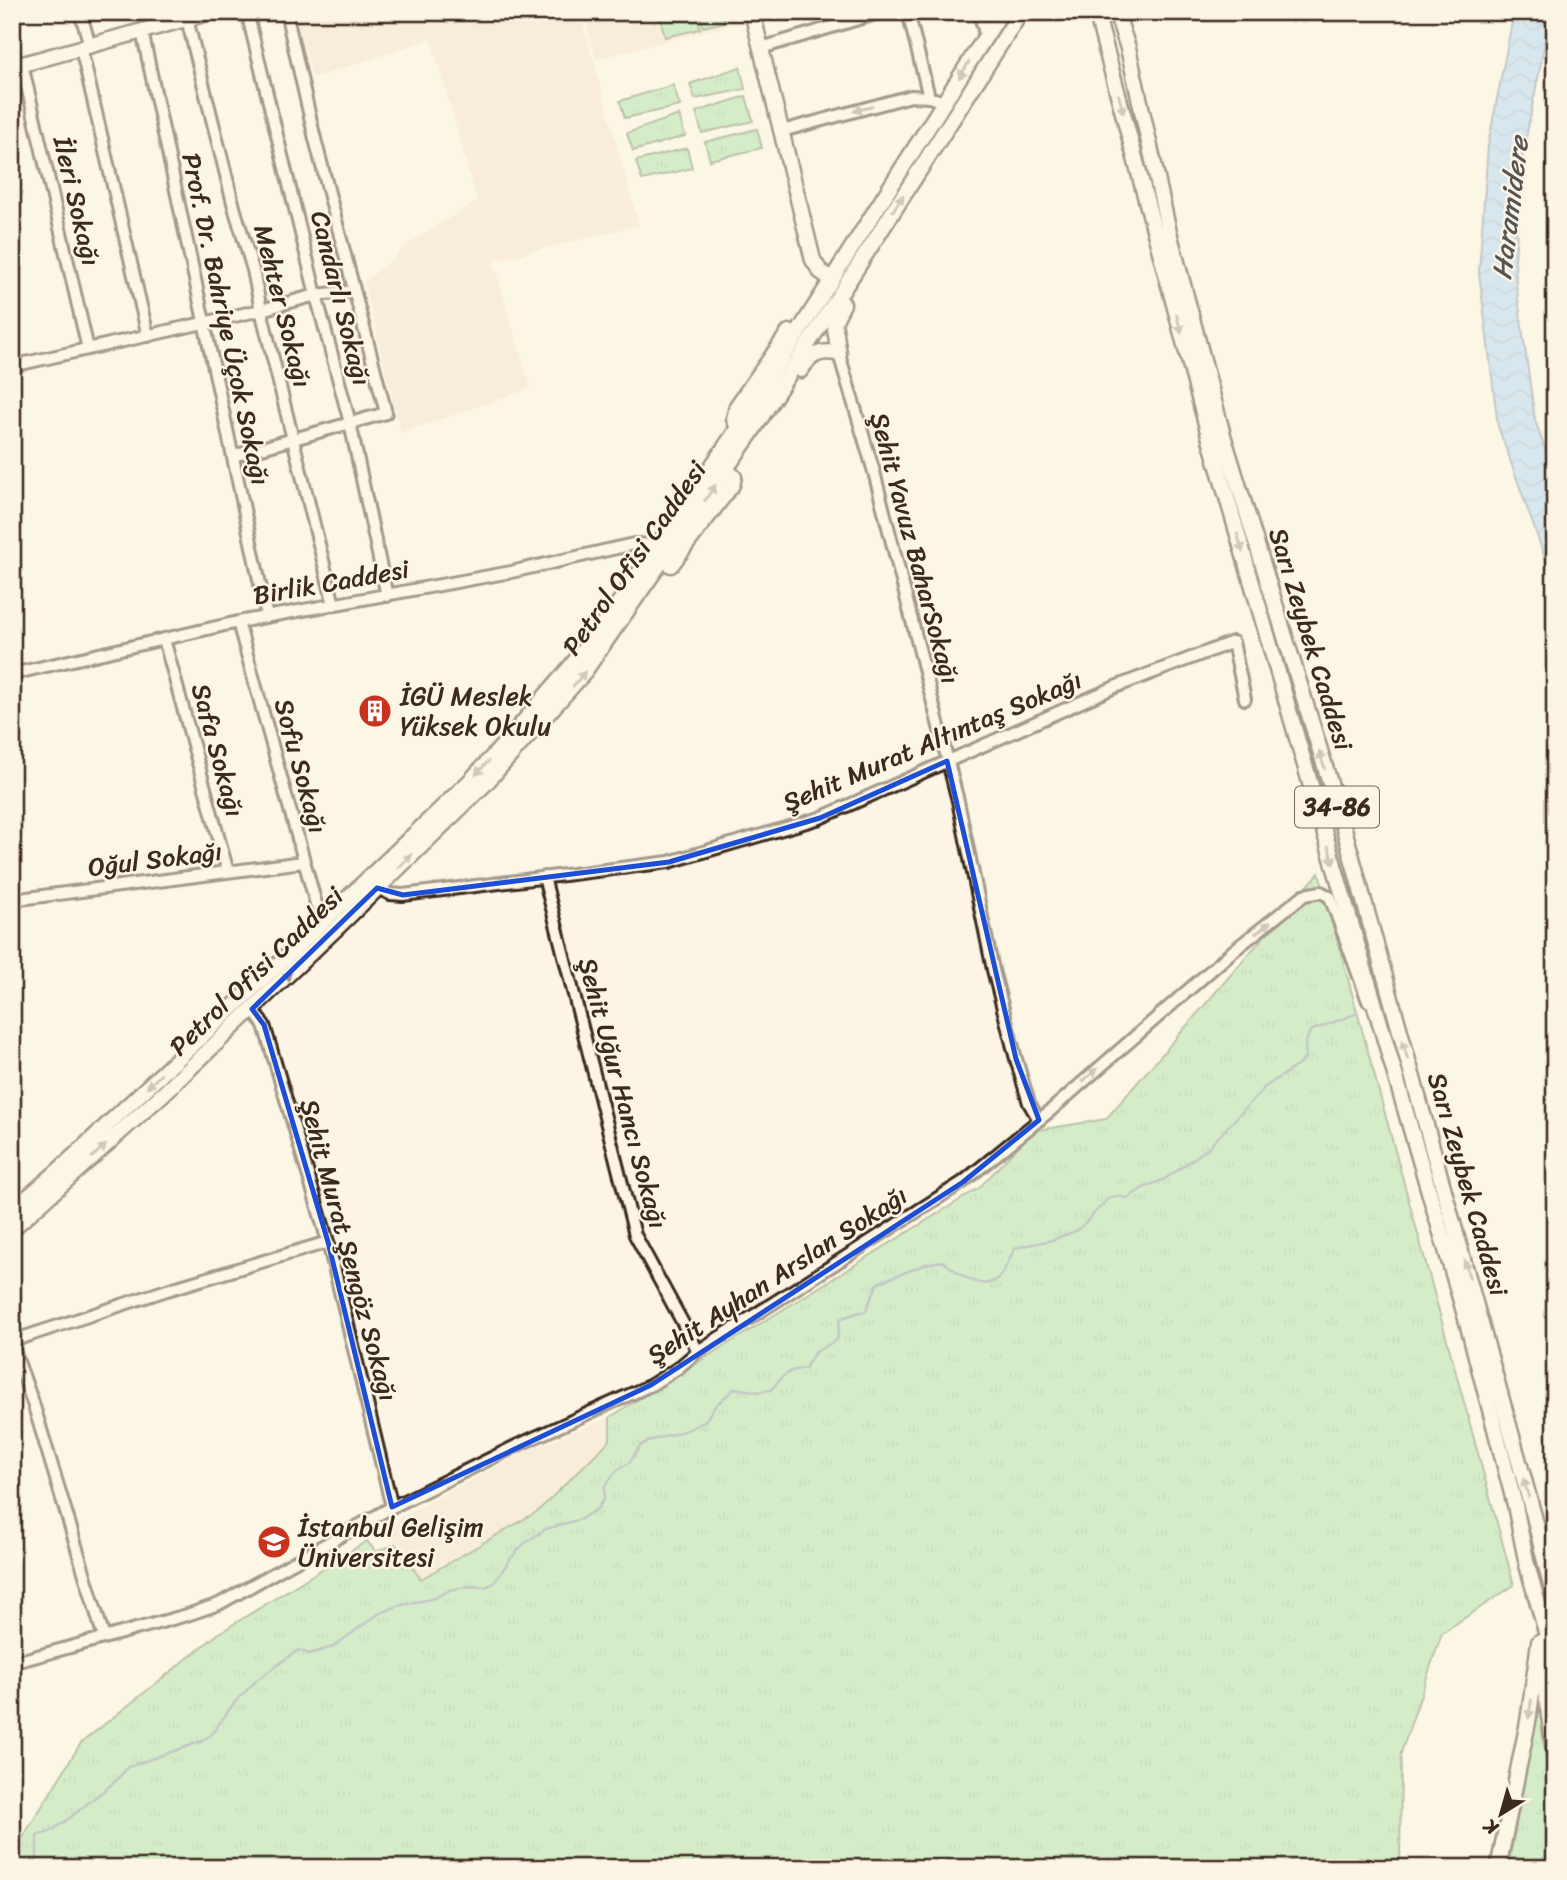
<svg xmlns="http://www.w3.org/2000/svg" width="1567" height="1880" font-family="Sriracha,sans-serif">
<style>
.built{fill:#f4e3cc}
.grass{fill:url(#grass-tufts);stroke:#718662;stroke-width:2}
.pitch{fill:#a7e1a6;stroke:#718662;stroke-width:2}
.water{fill:url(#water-waves);stroke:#7f91a0;stroke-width:2}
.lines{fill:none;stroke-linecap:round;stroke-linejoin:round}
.stream{stroke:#7f91a0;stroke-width:2.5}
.minor-casing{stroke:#3b2a1e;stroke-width:16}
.major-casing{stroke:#3b2a1e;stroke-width:19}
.minor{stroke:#fcf5e5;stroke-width:10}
.major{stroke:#fcf5e5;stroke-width:14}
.oneway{fill:#9c9082}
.marked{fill:none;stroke:#1d4ed8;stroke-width:5;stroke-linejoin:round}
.labels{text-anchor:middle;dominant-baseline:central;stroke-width:5;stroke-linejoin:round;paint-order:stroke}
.shield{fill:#fcf5e5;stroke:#75675a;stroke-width:2}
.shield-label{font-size:24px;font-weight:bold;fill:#3b2a1e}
.street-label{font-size:26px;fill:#3b2a1e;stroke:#fcf5e5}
.poi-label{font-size:26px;fill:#3b2a1e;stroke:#fcf5e5;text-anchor:start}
.water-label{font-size:28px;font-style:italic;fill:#575554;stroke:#fcf5e5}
</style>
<defs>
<pattern id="grass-tufts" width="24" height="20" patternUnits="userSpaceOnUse" patternTransform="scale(1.75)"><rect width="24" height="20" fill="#a7e1a6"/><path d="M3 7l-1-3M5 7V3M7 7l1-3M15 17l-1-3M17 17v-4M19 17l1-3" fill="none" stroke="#91c18e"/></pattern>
<pattern id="water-waves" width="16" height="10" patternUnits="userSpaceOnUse" patternTransform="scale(1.75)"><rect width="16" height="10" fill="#acd5f7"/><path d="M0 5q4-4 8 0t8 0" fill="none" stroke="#95b7d3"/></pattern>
</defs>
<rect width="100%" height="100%" fill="#fcf5e5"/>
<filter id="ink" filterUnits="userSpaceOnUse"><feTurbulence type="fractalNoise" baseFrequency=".0143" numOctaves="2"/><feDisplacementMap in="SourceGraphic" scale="14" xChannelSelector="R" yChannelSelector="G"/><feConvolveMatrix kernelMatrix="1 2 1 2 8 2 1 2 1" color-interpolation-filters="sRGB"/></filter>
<g filter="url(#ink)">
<!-- built -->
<path class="built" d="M294 12H580L639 225 493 261 531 388 401 433 364 282 396 256 403 247 477 201 431 39 313 78Z
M583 12H736L739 23 596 59Z
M610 1417V1440L538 1512 421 1580 395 1544 388 1524 522 1453Z"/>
<!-- grass -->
<path class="grass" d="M740 67 745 89 695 99 690 84Z
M673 85 680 106 625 118 620 101Z
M746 96 753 121 702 133 696 112Z
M679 115 685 136 633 151 627 133Z
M757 129 762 148 710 160 705 142Z
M687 148 692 168 642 180 636 161Z
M1319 873 1514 1585 1442 1633 1401 1753 1400 1868H12V1855L81 1743 218 1634 367 1541 376 1552 395 1544 421 1579 538 1511 610 1440V1417L979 1188 1033 1131 1106 1119Z
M1539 1701 1555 1810V1868H1508Z"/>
<!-- pitch -->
<path class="pitch" d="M659 12H697L700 29 665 37Z
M699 12H722L725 22 703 27Z"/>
<!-- water -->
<path class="water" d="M1514 12H1551L1522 158 1515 260 1516 284 1535 420 1555 478V586L1498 426 1479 272 1488 145Z"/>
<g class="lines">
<!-- stream -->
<path class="stream" d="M37 1868V1835L48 1833 67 1820 116 1781 128 1767 200 1742 211 1735 234 1703 257 1680 298 1650 309 1654 333 1647 378 1614 398 1606 435 1598 450 1590 471 1586 485 1587 494 1583 511 1558 525 1543 546 1529 581 1519 598 1508 604 1498 605 1486 617 1470 629 1463 641 1445 652 1440 687 1430 705 1421 715 1406 735 1388 760 1392 771 1390 782 1377 791 1371 805 1368 814 1353 837 1340 840 1319 859 1312H865L878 1283 926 1264 942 1261C957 1271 980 1294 998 1278 1005 1272 1010 1257 1015 1248L1052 1240 1078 1230 1109 1198 1116 1196 1128 1198 1143 1188 1165 1179 1208 1148 1265 1087 1301 1063 1306 1056 1305 1045 1310 1031 1358 1013"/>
<defs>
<path id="minor" d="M80 12 90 45
M155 12 159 27
M247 12 316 295 350 423 387 596
M908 12 929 97
M979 12 986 37
M187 19 234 207 253 270 261 310 334 605
M142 31 267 617
M81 48 148 336
M761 48 882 12
M22 64 88 349
M782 131 911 96 929 97 944 102
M839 354 874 472 958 801 993 970 1016 1059 1029 1103 1039 1120
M12 366 261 310 316 295 354 291
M233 456 386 413 315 139 286 12
M238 622 316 904 328 916
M164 639 228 872
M12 674 238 622 511 572 634 544 659 545
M544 877 635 1235 698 1351
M377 888 390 894 403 895 669 862 820 818 1115 687 1233 642 1245 699
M12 900 303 862
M252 1009 264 1025 328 1242 392 1507
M12 1341 167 1290 328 1242
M12 1345 33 1403 104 1638
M12 1663 187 1615 219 1604 392 1507 518 1445 651 1385 678 1368 698 1351 963 1182 1050 1111 1233 951 1304 895 1321 892 1330 897 1368 1001"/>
<path id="major" d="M752 12 813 260 820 271 831 279
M1096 12 1210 439 1467 1322 1515 1505 1527 1565 1555 1663
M1116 12 1128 48 1169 232 1223 435 1343 825 1534 1516 1555 1602
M12 67 211 12
M801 370C810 355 820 349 839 354L834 322 843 304
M744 431 738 428 734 419 737 406 789 332
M671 565 732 485 734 477 720 464
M12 1211 58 1171 282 961 472 779 508 740 572 665 612 613 738 428 1001 12
M12 1229 164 1093 339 926 484 785 582 675 751 433 1021 12
M1541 1657 1555 1759
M1498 1868 1528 1722 1539 1642"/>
</defs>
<!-- minor casing -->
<use href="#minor" class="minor-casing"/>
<!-- major casing -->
<use href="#major" class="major-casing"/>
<!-- minor -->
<use href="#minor" class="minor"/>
<!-- major -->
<use href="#major" class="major"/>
</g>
<!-- one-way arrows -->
<defs><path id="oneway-solid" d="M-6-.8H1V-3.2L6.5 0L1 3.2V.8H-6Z" transform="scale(1.75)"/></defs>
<g class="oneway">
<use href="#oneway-solid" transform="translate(964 70) rotate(122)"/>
<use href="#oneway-solid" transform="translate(1121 104) rotate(75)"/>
<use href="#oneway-solid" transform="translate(863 109) rotate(165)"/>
<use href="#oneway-solid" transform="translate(898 203) rotate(-57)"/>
<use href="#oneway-solid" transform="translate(1179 324) rotate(75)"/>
<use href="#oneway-solid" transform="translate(710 493) rotate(-56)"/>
<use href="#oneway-solid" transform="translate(1240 543) rotate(74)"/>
<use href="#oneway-solid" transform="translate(579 679) rotate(-51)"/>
<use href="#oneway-solid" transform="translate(1322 760) rotate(-107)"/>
<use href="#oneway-solid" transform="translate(482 768) rotate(133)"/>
<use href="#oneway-solid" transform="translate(1331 855) rotate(73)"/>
<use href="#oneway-solid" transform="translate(405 861) rotate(-44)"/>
<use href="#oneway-solid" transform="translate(1263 928) rotate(-38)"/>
<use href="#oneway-solid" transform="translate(284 979) rotate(-44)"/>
<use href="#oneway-solid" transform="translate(1405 1050) rotate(-106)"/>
<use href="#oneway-solid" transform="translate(1090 1075) rotate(-41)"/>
<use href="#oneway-solid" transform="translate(154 1081) rotate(137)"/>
<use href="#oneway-solid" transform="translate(99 1151) rotate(-42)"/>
<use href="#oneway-solid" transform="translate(1467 1269) rotate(-105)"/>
<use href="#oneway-solid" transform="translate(1526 1488) rotate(-106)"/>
<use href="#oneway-solid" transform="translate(1530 1709) rotate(98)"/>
</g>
</g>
<!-- marked area -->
<path d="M0 0H1567V1880H0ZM947 761 1016 1059 1039 1120 963 1182 651 1385 392 1507 328 1242 264 1025 252 1009 377 888 403 895 669 862 820 818Z" fill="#fcf5e5" fill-opacity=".55" fill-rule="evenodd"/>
<path class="marked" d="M947 761 1016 1059 1039 1120 963 1182 651 1385 392 1507 328 1242 264 1025 252 1009 377 888 403 895 669 862 820 818Z"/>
<!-- icons -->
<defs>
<symbol id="building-disc" viewBox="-11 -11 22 22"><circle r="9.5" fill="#c8321e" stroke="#fcf5e5"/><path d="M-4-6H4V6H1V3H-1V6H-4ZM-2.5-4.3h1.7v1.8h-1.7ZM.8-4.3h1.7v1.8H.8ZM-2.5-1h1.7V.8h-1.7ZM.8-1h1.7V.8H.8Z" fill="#fff"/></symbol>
<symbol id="university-disc" viewBox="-11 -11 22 22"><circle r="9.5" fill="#c8321e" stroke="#fcf5e5"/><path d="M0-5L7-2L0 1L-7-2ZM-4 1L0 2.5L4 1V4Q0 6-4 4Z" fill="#fff"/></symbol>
</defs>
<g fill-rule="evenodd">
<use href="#building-disc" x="356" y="692" width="38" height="38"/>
<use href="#university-disc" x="255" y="1523" width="38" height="38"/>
</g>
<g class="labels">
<!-- shield labels -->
<rect class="shield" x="1295" y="786.5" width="84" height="41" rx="5"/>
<g class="shield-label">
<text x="1337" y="807">34-86</text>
</g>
<!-- street labels -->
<g class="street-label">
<text transform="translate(77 201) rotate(77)">İleri Sokağı</text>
<text transform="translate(341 298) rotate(76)">Candarlı Sokağı</text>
<text transform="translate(283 306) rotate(76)">Mehter Sokağı</text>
<text transform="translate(226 319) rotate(78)">Prof. Dr. Bahriye Üçok Sokağı</text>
<text transform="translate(915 548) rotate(75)">Şehit Yavuz BaharSokağı</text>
<text transform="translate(634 558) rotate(-55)">Petrol Ofisi Caddesi</text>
<text transform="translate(331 582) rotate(-10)">Birlik Caddesi</text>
<text transform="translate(1311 639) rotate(73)">Sarı Zeybek Caddesi</text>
<text transform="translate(932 741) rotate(-23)">Şehit Murat Altıntaş Sokağı</text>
<text transform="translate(218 750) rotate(75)">Safa Sokağı</text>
<text transform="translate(301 766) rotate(75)">Sofu Sokağı</text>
<text transform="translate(155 859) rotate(-7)">Oğul Sokağı</text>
<text transform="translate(256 971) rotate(-44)">Petrol Ofisi Caddesi</text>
<text transform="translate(623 1093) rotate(75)">Şehit Uğur Hancı Sokağı</text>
<text transform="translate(1468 1184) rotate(74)">Sarı Zeybek Caddesi</text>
<text transform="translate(349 1250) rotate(75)">Şehit Murat Şengöz Sokağı</text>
<text transform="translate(777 1275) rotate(-33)">Şehit Ayhan Arslan Sokağı</text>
</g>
<!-- poi labels -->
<g class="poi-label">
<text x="400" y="696">İGÜ Meslek<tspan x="400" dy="30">Yüksek Okulu</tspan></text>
<text x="298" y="1527">İstanbul Gelişim<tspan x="298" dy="30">Üniversitesi</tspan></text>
</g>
<!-- water labels -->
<g class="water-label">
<text transform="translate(1510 208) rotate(-83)">Haramidere</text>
</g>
</g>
<!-- margin -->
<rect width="1567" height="1880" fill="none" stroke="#fcf5e5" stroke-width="42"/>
<rect x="21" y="21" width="1525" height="1838" fill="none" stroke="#3b2a1e" stroke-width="2.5" filter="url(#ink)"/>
<!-- north arrow -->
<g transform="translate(1501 1814) rotate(217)" stroke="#fcf5e5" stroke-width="5" paint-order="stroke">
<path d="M0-5L12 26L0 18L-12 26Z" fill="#3b2a1e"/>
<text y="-10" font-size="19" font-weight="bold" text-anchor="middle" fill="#3b2a1e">K</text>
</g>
</svg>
